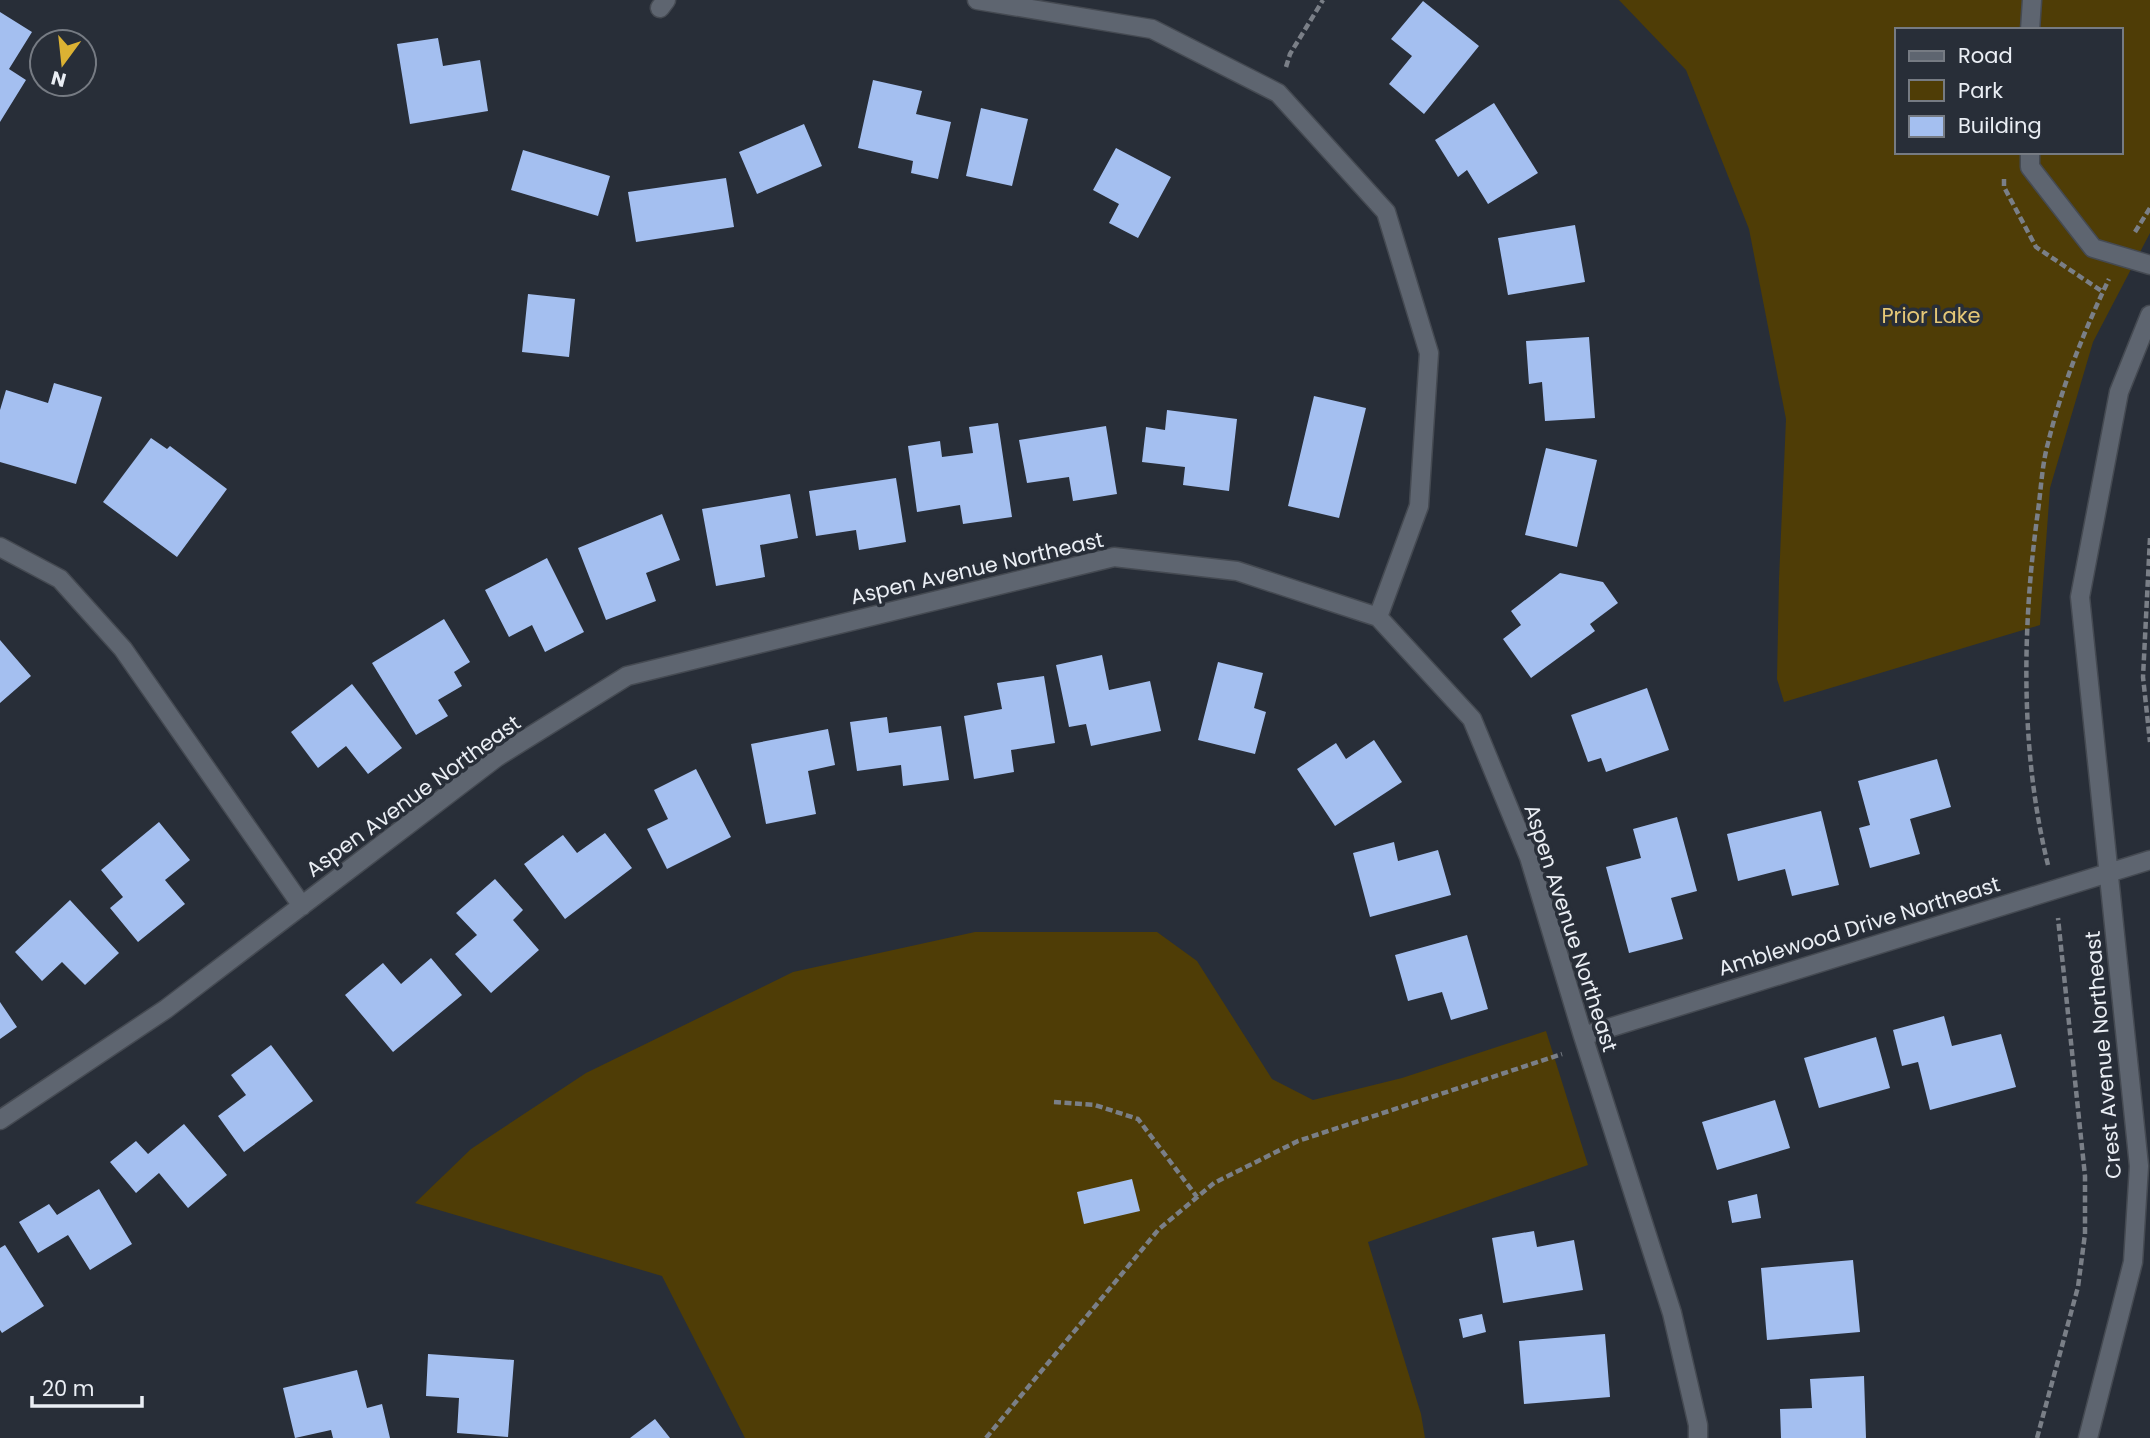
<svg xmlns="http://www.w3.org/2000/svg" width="2150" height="1438" font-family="Poppins,sans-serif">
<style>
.green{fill:#4f3d06;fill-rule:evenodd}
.building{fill:#a4bff0}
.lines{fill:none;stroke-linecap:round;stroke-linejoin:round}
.minor-casing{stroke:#454a52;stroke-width:21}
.path{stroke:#7a7f87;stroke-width:4.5;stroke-dasharray:7 3.5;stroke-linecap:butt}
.minor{stroke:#5e6570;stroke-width:18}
.labels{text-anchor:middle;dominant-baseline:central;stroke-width:7;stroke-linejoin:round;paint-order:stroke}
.park-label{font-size:21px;fill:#e5c777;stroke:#282e38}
.street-label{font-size:21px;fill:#eaeef4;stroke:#282e38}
</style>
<rect width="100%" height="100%" fill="#282e38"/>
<!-- green -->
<path class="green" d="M1619 0H2150V233L2093 342 2050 488 2040 625 1784 702 1777 679 1779 579 1786 419 1749 229 1686 70ZM1896 30H2120V152H1896Z
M975 932H1157L1197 961 1272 1079 1313 1100 1402 1078 1546 1031 1588 1165 1368 1242 1421 1414 1425 1438H745L662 1276 415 1203 471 1149 586 1073 793 972Z"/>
<!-- building -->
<path class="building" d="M1423 1 1479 46 1424 114 1389 84 1412 56 1391 39Z
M0 12 32 32 9 69 26 80 0 122Z
M438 38 443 66 480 60 488 111 410 124 397 44Z
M873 80 922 91 916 114 951 122 938 179 911 173 913 161 858 148Z
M1494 103 1538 173 1488 204 1467 170 1458 177 1435 140Z
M981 108 1028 119 1012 186 966 176Z
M804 124 822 166 757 194 739 152Z
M1116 148 1171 177 1138 238 1109 223 1119 204 1093 190Z
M523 150 610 176 598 216 511 190Z
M726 178 734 227 636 242 628 192Z
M1575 225 1585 282 1508 295 1498 238Z
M528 294 575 299 569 357 522 352Z
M1589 337 1595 418 1545 421 1542 382 1529 384 1526 341Z
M54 383 102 397 76 484 0 462V410L6 390 48 403Z
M1314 396 1366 408 1339 518 1288 506Z
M1167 410 1237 419 1229 491 1183 485 1185 467 1142 462 1146 427 1165 430Z
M998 423 1012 517 963 524 960 505 917 512 908 446 940 441 942 457 973 453 969 427Z
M1106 426 1117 494 1073 501 1069 477 1027 483 1019 440Z
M151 438 167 449 170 446 227 489 177 557 103 502Z
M1546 448 1597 460 1577 547 1525 535Z
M896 478 906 542 859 550 856 530 816 536 809 491Z
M790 494 798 538 760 545 765 577 716 586 702 509Z
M662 514 680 560 646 573 656 601 606 620 578 548Z
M547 558 584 632 545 652 532 625 509 637 485 590Z
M1560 573 1603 582 1618 603 1590 624 1595 631 1531 678 1503 639 1521 625 1511 611Z
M444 619 470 662 454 672 462 686 438 700 448 716 416 735 372 663Z
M0 640 31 676 0 703Z
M1102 655 1109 690 1150 681 1161 731 1091 746 1086 724 1069 727 1056 665Z
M1218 662 1263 673 1254 708 1266 712 1255 754 1198 740Z
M1044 676 1055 743 1011 750 1014 772 974 779 964 716 1002 709 997 683Z
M352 684 402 748 368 774 346 746 318 768 291 732Z
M1647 688 1669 750 1606 772 1601 758 1588 762 1571 715Z
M887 717 889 733 941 726 949 780 903 786 901 765 857 771 850 722Z
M828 729 835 765 808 771 816 814 766 824 751 744Z
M1374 740 1402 782 1335 826 1297 769 1336 743 1346 759Z
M1937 759 1951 807 1910 819 1920 854 1870 868 1859 828 1870 825 1858 781Z
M696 769 731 837 667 869 647 829 668 819 654 790Z
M1821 811 1839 885 1792 896 1785 869 1738 881 1727 834Z
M1677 817 1697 891 1671 898 1683 939 1629 953 1606 867 1641 858 1633 829Z
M159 822 190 860 165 880 185 904 138 942 110 908 123 897 101 870Z
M605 833 632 868 565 919 524 864 563 835 577 853Z
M1394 842 1398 861 1438 850 1451 895 1370 917 1353 853Z
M495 879 523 910 513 920 539 950 491 993 455 954 477 935 456 913Z
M70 900 119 953 85 985 62 962 42 981 15 952Z
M1467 935 1488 1009 1451 1020 1442 992 1408 1001 1395 955Z
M431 958 462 995 393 1052 345 995 383 963 401 984Z
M0 1002 17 1027 0 1039Z
M1944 1016 1952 1046 2001 1034 2016 1087 1930 1110 1918 1062 1902 1066 1893 1030Z
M1876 1037 1890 1088 1819 1108 1804 1058Z
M271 1045 313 1101 244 1152 218 1116 246 1095 231 1075Z
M1775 1100 1790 1148 1717 1170 1702 1122Z
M184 1124 227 1175 188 1208 159 1173 136 1193 110 1162 136 1141 148 1154Z
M1132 1179 1140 1211 1084 1224 1077 1192Z
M99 1189 132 1244 90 1270 68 1235 38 1253 19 1222 49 1204 57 1215Z
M1757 1194 1761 1218 1732 1223 1728 1201Z
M1534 1231 1537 1247 1574 1240 1583 1290 1503 1303 1492 1238Z
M5 1245 44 1306 2 1333 0 1330V1248Z
M1853 1260 1860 1332 1767 1340 1761 1268Z
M1482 1314 1486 1332 1463 1338 1459 1319Z
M1605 1334 1610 1397 1524 1404 1519 1341Z
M428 1354 514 1360 508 1437 457 1433 459 1398 426 1396Z
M357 1370 367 1408 382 1404 390 1438H333L331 1430 295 1438 283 1388Z
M1864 1376 1866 1438H1781L1780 1409 1812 1408 1810 1379Z
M655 1419 670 1438H630Z"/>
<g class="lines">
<defs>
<path id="minor" d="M977 0 1152 29 1278 93 1386 212 1429 353 1419 506 1378 617
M660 8 666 0
M2030 30 2032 0
M2030 152V167L2093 248 2150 265
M0 547 60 579 123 649 302 906
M1583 1036 2150 860
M0 1120 166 1009 497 757 627 676 1114 557 1237 571 1378 617 1472 719 1529 857 1583 1036 1672 1313 1698 1425V1438
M2088 1438 2133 1262 2139 1166 2080 597 2119 392 2150 315"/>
</defs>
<!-- minor casing -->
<use href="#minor" class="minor-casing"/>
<!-- path -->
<path class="path" d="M1286 67 1290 54 1323 0
M2004 179V187L2036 247 2103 292
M2135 232 2150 208
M2150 538 2143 677 2150 742
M2048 865C2020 752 2022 626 2038 511 2041 489 2042 465 2048 443 2062 386 2084 331 2109 279
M1054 1102 1095 1105 1138 1119 1197 1197
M986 1438 1159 1229 1214 1183 1298 1141 1562 1054
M2037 1438 2078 1287 2085 1234V1176L2058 918"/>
<!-- minor -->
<use href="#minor" class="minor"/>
</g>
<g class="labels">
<!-- park labels -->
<g class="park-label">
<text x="1931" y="315">Prior Lake</text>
</g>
<!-- street labels -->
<g class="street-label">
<text transform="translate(977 568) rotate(-13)">Aspen Avenue Northeast</text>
<text transform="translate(413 796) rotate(-36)">Aspen Avenue Northeast</text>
<text transform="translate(1859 926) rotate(-17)">Amblewood Drive Northeast</text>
<text transform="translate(1571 928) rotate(72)">Aspen Avenue Northeast</text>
<text transform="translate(2103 1055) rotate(-95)">Crest Avenue Northeast</text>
</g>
</g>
<!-- legend -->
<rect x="1895" y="28" width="228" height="126" fill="#282e38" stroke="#767b83" stroke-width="2"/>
<rect x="1909" y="51" width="35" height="10" fill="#5e6570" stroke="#767b83" stroke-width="2"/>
<text x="1958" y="63" font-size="21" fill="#eaeef4">Road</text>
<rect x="1909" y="80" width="35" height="21" fill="#4f3d06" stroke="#767b83" stroke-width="2"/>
<text x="1958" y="98" font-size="21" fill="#eaeef4">Park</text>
<rect x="1909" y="116" width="35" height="21" fill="#a4bff0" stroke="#767b83" stroke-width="2"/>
<text x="1958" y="133" font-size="21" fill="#eaeef4">Building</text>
<!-- north arrow -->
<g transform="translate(63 63) rotate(195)"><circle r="33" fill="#282e38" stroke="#767b83" stroke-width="2"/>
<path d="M0-5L12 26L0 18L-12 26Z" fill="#dcb233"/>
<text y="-10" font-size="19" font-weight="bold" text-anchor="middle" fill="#eaeef4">N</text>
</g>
<!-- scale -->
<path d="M32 1396v10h110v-10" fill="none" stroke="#eaeef4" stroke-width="3.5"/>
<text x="42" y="1396" font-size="21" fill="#eaeef4" stroke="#282e38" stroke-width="5" paint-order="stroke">20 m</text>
</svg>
